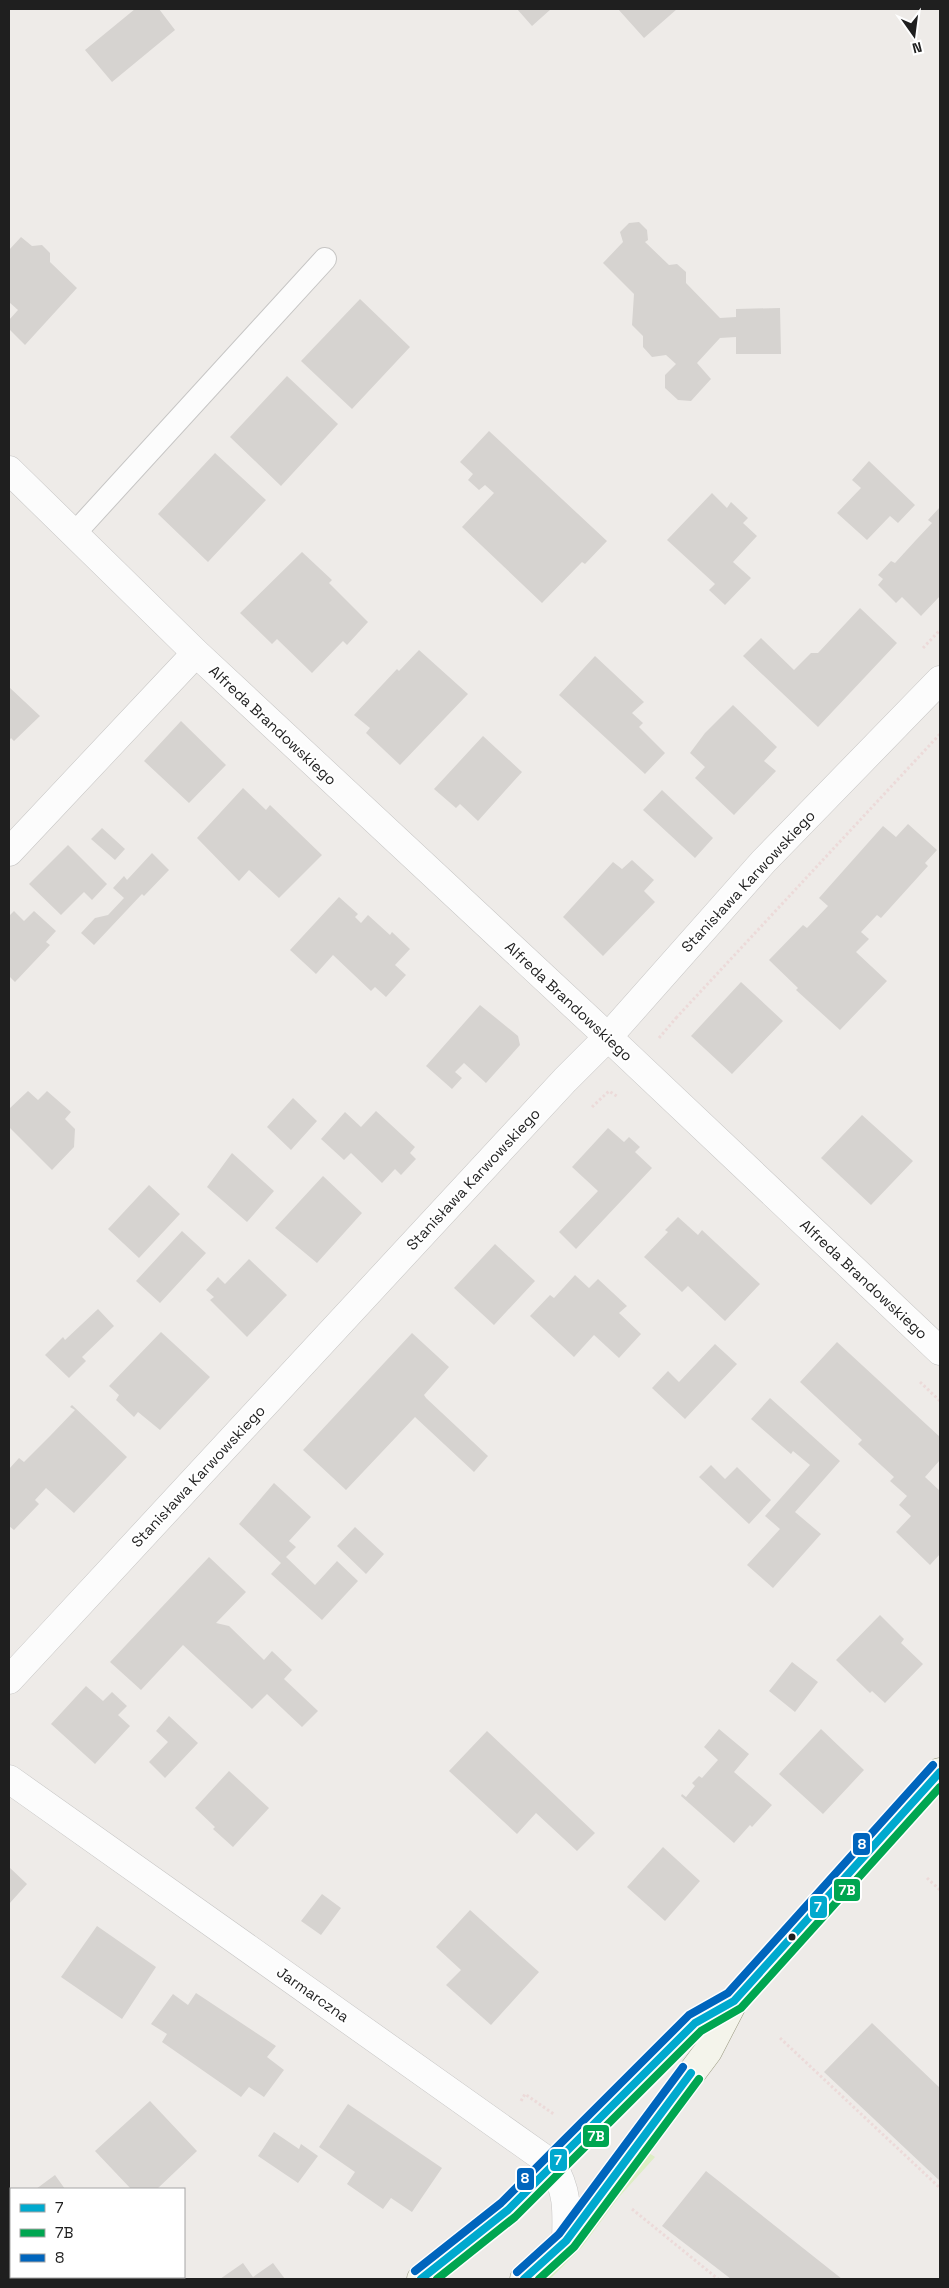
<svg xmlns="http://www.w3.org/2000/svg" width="949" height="2288" font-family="'Space Grotesk',sans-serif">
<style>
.grass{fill:#ddeec4}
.building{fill:#d6d3d0}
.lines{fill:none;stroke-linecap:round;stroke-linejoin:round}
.lane-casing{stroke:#c6c5c4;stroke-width:24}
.street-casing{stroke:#c6c5c4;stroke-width:29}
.secondary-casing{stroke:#98987f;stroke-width:29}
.path{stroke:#ecdad9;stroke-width:3;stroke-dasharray:2.5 2.5;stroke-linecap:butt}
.lane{stroke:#fcfcfc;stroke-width:22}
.street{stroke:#fcfcfc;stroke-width:28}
.secondary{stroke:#f4f4eb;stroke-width:28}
.bus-1-casing{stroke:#fff;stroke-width:11}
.bus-2-casing{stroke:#fff;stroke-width:11}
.bus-3-casing{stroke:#fff;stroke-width:11}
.bus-1{stroke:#00a9ce;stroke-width:8}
.bus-2{stroke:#00a651;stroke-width:8}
.bus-3{stroke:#0065bd;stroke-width:8}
.bus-dot{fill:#1f1f1f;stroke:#fff;stroke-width:2}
.labels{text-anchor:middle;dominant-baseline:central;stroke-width:4;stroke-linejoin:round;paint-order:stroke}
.street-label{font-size:15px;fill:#1f1f1f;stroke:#fff}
.line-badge{stroke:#fff;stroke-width:2}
.badge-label{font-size:14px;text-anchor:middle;font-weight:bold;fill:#fff}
</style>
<rect width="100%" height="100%" fill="#eeebe8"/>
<!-- grass -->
<path class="grass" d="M646 2151 655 2157 619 2197 582 2247 550 2279H544Z"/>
<!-- building -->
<path class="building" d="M135 9H159L175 30 112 82 85 50Z
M517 9H551L532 26Z
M618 9H677L644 38Z
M639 222 647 230 648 240 645 242 669 265 677 264 686 272V283L720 318 736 317V309L780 308 781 354H736V337L720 338 697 363 711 379 691 401 678 400 665 388V375L676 364 666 355 652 357 643 347V336L632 325 634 294 603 263 623 242 620 232 629 223Z
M21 237 32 246 42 245 50 253V262L77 288 25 345 9 329V320L18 310 9 302V250Z
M360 299 410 347 352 409 301 361Z
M287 376 338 424 281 486 230 437Z
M489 431 607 541 585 564 582 562 542 603 462 527 494 493 485 485 479 490 468 480 473 474 460 462Z
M215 453 266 500 208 562 158 514Z
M869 461 915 505 898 523 890 516 867 540 837 513 861 488 852 480Z
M712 493 727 508 731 502 748 518 743 523 757 536 733 562 751 578 725 605 709 590 715 584 667 540Z
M940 507V596L921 616 902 597 896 603 878 585 883 579 878 575 891 561 895 563 916 540 932 523 928 520Z
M302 552 332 580 329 583 368 622 347 645 343 641 312 673 277 639 272 644 240 613Z
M860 608 897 643 818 727 743 656 761 638 794 670 811 653H818Z
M419 650 468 694 400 765 366 733 370 728 354 715 397 669 399 671Z
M595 656 644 702 632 713 643 723 639 727 665 753 645 774 559 695Z
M9 687 40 716 14 741 11 738 9 741Z
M733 705 777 747 764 761 776 771 734 815 695 778 705 767 690 753 705 733Z
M181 721 226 765 189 803 144 761Z
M483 736 522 772 478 821 460 804 456 808 434 789Z
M243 788 266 810 270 805 322 855 279 898 249 870 239 881 197 838Z
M662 790 713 838 695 858 643 810Z
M908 824 937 850 925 863 928 866 881 918 877 915 861 932 869 939 856 952 887 981 840 1030 796 990 798 988 769 960 803 925 807 928 828 906 819 898 883 826 896 837Z
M102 828 125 849 115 860 91 839Z
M68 845 107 884 92 900 84 892 61 915 29 884Z
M152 853 169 870 144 896 142 894 94 945 81 933 95 918 108 915 124 898 113 888 124 876 127 880Z
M632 860 654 880 644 891 655 902 603 956 563 917 613 862 622 869Z
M339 897 358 914 355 917 361 923 368 915 390 935 392 932 410 949 395 965 406 975 386 997 375 987 371 991 333 955 316 974 290 950Z
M14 911 24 921 34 911 56 931 46 942 50 945 15 982 9 976V916Z
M741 982 783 1021 732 1074 691 1036Z
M480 1005 518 1036 520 1045 486 1083 464 1063 455 1072 462 1078 452 1089 426 1066Z
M28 1091 38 1100 47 1091 71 1112 65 1119 75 1129 74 1147 52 1170 9 1127V1109Z
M293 1098 317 1121 291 1150 267 1127Z
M376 1111 415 1147 410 1153 416 1159 401 1175 395 1169 382 1183 351 1153 344 1160 321 1139 345 1112 361 1127Z
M862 1115 913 1161 871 1205 821 1158Z
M608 1128 624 1142 629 1137 640 1147 635 1152 652 1168 576 1249 559 1232 598 1191 572 1167Z
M232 1153 274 1191 247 1222 207 1187Z
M323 1176 362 1213 317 1263 275 1228Z
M149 1185 180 1214 139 1258 108 1229Z
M678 1217 698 1235 702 1230 760 1284 725 1321 688 1286 682 1292 644 1257 668 1232 665 1230Z
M182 1231 206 1253 160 1303 136 1281Z
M495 1244 535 1281 494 1325 454 1288Z
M249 1259 287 1295 247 1337 210 1300 214 1297 206 1290 218 1277 225 1284Z
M575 1275 589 1288 598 1279 627 1306 619 1313 641 1334 619 1358 594 1335 574 1357 530 1316 550 1295 554 1298Z
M98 1309 114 1326 82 1357 86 1361 69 1378 45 1355 63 1337 65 1340Z
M161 1332 210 1377 160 1430 138 1412 134 1417 116 1400 119 1395 109 1386Z
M412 1333 449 1367 424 1395 426 1398 488 1456 474 1472 415 1417 346 1490 303 1450Z
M837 1342 940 1437V1460L925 1477 940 1491V1554L930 1565 896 1532 911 1516 899 1505 907 1496 890 1481 894 1477 858 1444 862 1440 800 1382Z
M715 1344 737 1364 685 1419 652 1388 668 1371 679 1382Z
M770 1398 840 1461 795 1512 821 1534 773 1588 747 1565 780 1529 765 1516 810 1465 793 1451 791 1454 751 1419Z
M72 1405 127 1457 74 1513 46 1488 35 1500 39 1504 14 1530 9 1526V1469L19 1458 24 1462 50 1436 75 1410 70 1407Z
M711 1465 725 1479 737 1467 771 1500 749 1524 699 1477Z
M274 1483 311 1517 289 1541 296 1547 286 1557 315 1585 337 1561 358 1581 322 1620 271 1574 281 1563 239 1524Z
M355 1527 384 1554 366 1574 337 1546Z
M209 1557 246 1592 216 1623 229 1626 264 1660 272 1651 292 1670 284 1679 318 1711 302 1727 267 1694 252 1709 183 1645 141 1690 110 1662Z
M880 1615 904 1639 901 1643 923 1664 885 1703 872 1691 870 1693 836 1660Z
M792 1662 818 1682 795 1712 769 1691Z
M86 1686 103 1701 112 1692 127 1706 118 1715 130 1726 95 1764 51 1724Z
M169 1716 198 1743 165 1778 149 1762 168 1742 156 1731Z
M719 1729 749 1754 734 1772 772 1805 752 1827 750 1825 734 1843 681 1796 682 1794 686 1797 695 1786 692 1783 699 1776 702 1778 718 1760 704 1747Z
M821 1729 864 1770 823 1814 779 1774Z
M487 1731 595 1833 577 1851 536 1813 517 1834 449 1771Z
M229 1771 269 1808 233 1847 213 1829 215 1827 195 1808Z
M663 1847 700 1881 665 1921 627 1887Z
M9 1867 27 1884 9 1904Z
M322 1894 341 1908 321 1935 301 1921Z
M470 1910 539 1972 491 2025 446 1985 461 1970 436 1947Z
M97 1926 156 1967 122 2019 61 1977Z
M196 1993 276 2046 267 2057 284 2070 264 2097 249 2087 241 2097 162 2042 167 2034 151 2024 173 1994 188 2005Z
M872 2023 940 2088V2181L824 2072Z
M150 2101 197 2151 157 2189H131L95 2151Z
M348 2104 442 2168 412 2212 391 2198 383 2209 347 2184 355 2172 319 2147Z
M274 2132 299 2149 301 2144 318 2156 298 2183 258 2156Z
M706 2171 842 2279H731L662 2226Z
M55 2175 65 2189H36Z
M11 2208V2277H31L28 2279H9V2210Z
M243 2263 253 2277 273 2263 285 2279H220Z"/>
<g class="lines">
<defs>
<path id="lane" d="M74 534 325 259"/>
<path id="street" d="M9 470 196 653
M9 852 196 653 608 1037 940 1351
M9 1680 565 1080 608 1037 763 862 940 680
M9 1779 552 2164C568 2191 567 2210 566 2241"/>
<path id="secondary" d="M421 2279 508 2210 695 2023 734 2001
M524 2279 566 2241 708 2051 734 2001 940 1772"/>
</defs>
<!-- lane casing -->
<use href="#lane" class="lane-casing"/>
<!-- street casing -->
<use href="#street" class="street-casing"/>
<!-- secondary casing -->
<use href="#secondary" class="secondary-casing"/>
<!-- path -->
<path class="path" d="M923 648 940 630
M676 1018 940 734
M659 1038 676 1018 674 1016
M592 1107 609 1091 618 1097
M920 1382 940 1401
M927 1878 940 1890
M780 2038 940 2188
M521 2101 525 2094 555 2115
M632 2209 718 2279"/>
<!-- lane -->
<use href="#lane" class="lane"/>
<!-- street -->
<use href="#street" class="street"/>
<!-- secondary -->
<use href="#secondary" class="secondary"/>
<defs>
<path id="bus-1" d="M421 2279 508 2210 695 2023 734 2001 940 1772
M524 2279 566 2241 691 2073"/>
<path id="bus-2" d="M437 2279 515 2217 701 2031 741 2008 940 1787
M539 2279 574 2247 699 2079"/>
<path id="bus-3" d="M415 2271 501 2203 689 2015 728 1993 933 1765
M517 2272 559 2234 683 2067"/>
</defs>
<!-- bus-1 casing -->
<use href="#bus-1" class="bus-1-casing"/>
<!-- bus-2 casing -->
<use href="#bus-2" class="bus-2-casing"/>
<!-- bus-3 casing -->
<use href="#bus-3" class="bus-3-casing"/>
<!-- bus-1 -->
<use href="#bus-1" class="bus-1"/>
<!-- bus-2 -->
<use href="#bus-2" class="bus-2"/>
<!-- bus-3 -->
<use href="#bus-3" class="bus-3"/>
</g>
<!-- markers -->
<circle class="bus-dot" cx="792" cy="1937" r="4.5"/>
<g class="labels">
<!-- street labels -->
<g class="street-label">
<text transform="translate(273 725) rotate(43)">Alfreda Brandowskiego</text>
<text transform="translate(748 881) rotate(-47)">Stanisława Karwowskiego</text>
<text transform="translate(569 1001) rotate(43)">Alfreda Brandowskiego</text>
<text transform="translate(473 1179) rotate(-47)">Stanisława Karwowskiego</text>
<text transform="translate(864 1279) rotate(43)">Alfreda Brandowskiego</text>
<text transform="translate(198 1476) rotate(-47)">Stanisława Karwowskiego</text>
<text transform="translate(313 1994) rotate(35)">Jarmarczna</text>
</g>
</g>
<g class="line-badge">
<rect x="852" y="1832" width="19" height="24" rx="5" fill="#0065bd"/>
<rect x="833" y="1878" width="28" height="24" rx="5" fill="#00a651"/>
<rect x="809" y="1895" width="19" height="24" rx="5" fill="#00a9ce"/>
<rect x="582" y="2124" width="28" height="24" rx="5" fill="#00a651"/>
<rect x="549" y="2148" width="19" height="24" rx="5" fill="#00a9ce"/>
<rect x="516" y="2167" width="19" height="24" rx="5" fill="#0065bd"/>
</g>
<g class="badge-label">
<text x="862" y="1849">8</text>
<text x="847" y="1895">7B</text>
<text x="818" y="1912">7</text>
<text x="596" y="2141">7B</text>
<text x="558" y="2165">7</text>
<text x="525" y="2183">8</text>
</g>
<!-- border -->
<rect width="949" height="2288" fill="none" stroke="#1f1f1f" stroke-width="20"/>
<!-- legend -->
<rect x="10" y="2188" width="175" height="90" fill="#ffffff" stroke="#a5a5a5"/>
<rect x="20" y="2204" width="25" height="8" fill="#00a9ce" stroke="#a5a5a5"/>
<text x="55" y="2213" font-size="15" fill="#1f1f1f">7</text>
<rect x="20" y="2229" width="25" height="8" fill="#00a651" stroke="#a5a5a5"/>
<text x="55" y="2238" font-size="15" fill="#1f1f1f">7B</text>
<rect x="20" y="2254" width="25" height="8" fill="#0065bd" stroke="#a5a5a5"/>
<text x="55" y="2263" font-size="15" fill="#1f1f1f">8</text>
<!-- north arrow -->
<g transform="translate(914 35) rotate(166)" stroke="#ffffff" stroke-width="4" paint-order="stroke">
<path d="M0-4L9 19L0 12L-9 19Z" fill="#1f1f1f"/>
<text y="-8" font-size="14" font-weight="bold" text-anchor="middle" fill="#1f1f1f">N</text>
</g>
</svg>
